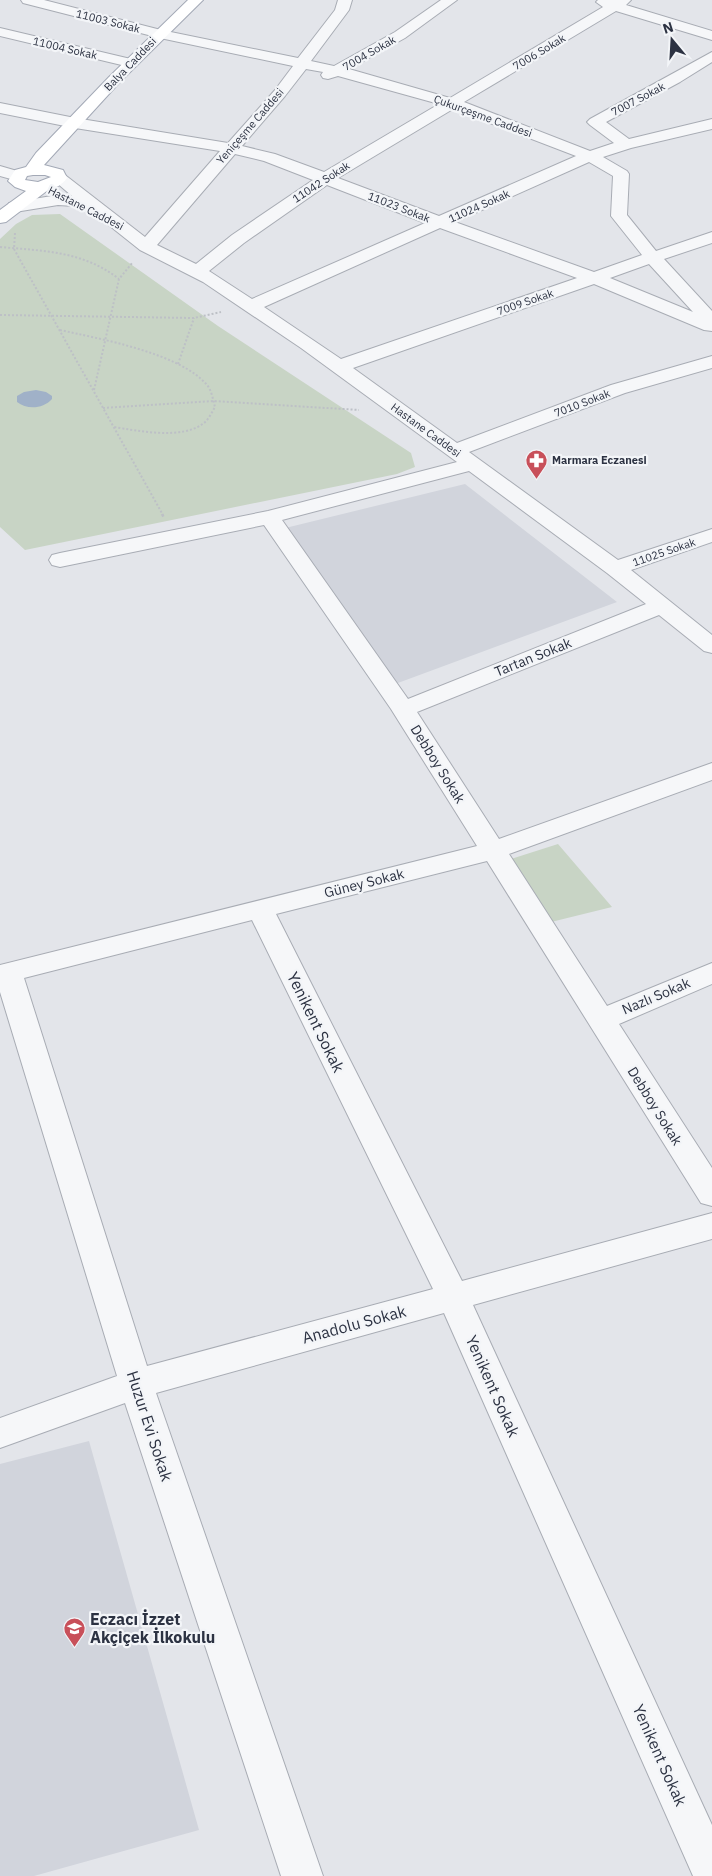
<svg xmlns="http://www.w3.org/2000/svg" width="712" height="1876" font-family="'IBM Plex Sans',sans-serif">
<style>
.built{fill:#d1d4dc}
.green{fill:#c8d4c5}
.water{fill:#a0b1c8}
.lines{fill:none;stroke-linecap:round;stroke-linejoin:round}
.minor-casing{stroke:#a8acb4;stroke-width:2}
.major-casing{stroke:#a3a9b6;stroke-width:2}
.path-far1{stroke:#bdc0c6;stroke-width:2;stroke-dasharray:2 2;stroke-linecap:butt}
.path{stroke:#bdc0c6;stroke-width:2.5;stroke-dasharray:3 3;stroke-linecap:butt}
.minor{fill:#f6f7f9;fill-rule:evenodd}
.major{fill:#fff;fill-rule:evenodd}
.labels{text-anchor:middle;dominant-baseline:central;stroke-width:4.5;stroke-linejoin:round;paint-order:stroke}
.far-street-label{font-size:11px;fill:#2c3242;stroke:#f3f5f8}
.far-poi-label{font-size:11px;font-weight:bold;fill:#2c3242;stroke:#f3f5f8;text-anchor:start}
.street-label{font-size:14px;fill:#2c3242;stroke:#f3f5f8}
.near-street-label{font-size:16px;fill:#2c3242;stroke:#f3f5f8}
.near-poi-label{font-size:16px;font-weight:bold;fill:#2c3242;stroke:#f3f5f8;text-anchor:start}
</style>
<rect width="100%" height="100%" fill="#e3e5ea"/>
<!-- built -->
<path class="built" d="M465 484 617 602 379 690 269 532Z
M89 1441 199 1830 34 1876H0V1464Z"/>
<!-- green -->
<path class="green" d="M60 214 218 326 411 453 415 467 397 474 25 550 0 527V239L16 224 32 215Z
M558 844 612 907 547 923 511 859Z"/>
<!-- water -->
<path class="water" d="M36 390 46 392 52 396V399C43 409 27 410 17 402V396L24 392Z"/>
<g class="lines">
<defs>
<path id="minor" d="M21 0H44L161 30 298 58 335 10 338 0H352L349 10 311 61 334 66 395 32 441 0H457L405 38 349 69 450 98 603 7 596 2 598 0H631L626 5 712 31V40L616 11 464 102 590 151 614 143 590 125 587 122 590 119 712 52V62L680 82 606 122 629 139 712 119V129L631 148 603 157 627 171 629 174 627 215 656 251 712 232V243L664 259 712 311V331L704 330 594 284 353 368 457 443 611 385 712 356V368L625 393 469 452 618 560 712 529V542L631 570 712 635V653L704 651 659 615 417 712 499 839 712 763V780L509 854 607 1006 712 963V984L619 1024 712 1168V1206L701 1203 487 861 276 914 462 1281 712 1213V1239L473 1305 712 1825V1876H693L444 1313 156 1393 323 1876H281L125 1403 0 1448V1418L117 1376 0 992V965L477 846 391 709 264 525 60 567 52 565 49 560 52 555 60 553 268 511 457 462 301 348 203 282 140 250 81 203 74 206 58 205 15 212 9 211 7 207 9 203 15 202 58 195 72 196 51 178 53 175H65L145 237 220 151 75 128 0 113V103L75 118 228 143 275 90 293 66 160 38 23 3ZM306 69 323 72 321 75 323 78 328 79 338 76 439 104 324 172 275 154 242 146 285 96ZM453 109 576 156 439 216 338 178ZM235 154 264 161 313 180 232 235 196 264 157 245ZM589 162 613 176 611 216 642 255 594 272 455 222ZM327 185 425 223 252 299 209 271 244 243ZM440 228 577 278 341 359 264 307ZM649 264 693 312 610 278ZM469 471 607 573 646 604 408 699 282 520ZM252 920 433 1289 147 1366 24 978Z
M0 28 135 60 137 63 135 66 130 67 0 36Z
M0 166 24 173 26 176 24 179 18 181 0 176Z"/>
<path id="major" d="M188 0H203L119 83 44 165 63 170 67 178C62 185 56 188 48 190L6 222 0 223V210L26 191 15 187 8 181 15 170 26 167 36 153 109 77ZM33 175H45L51 177 38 182 25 180 27 176Z"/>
</defs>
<!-- minor casing -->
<use href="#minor" class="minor-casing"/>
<!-- major casing -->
<use href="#major" class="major-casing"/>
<!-- path-far1 -->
<path class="path-far1" d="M15 233 14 249 163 515
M0 247C44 251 83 251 119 279
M0 315 194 318 221 312
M60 330C100 339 180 353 207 385 212 391 213 400 215 407 212 412 209 419 204 423 182 440 139 431 114 427
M178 364 194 318
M94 390 119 279 133 262
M103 408 213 401 359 410"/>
<!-- path -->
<path class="path" d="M162 514 164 518"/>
<!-- minor -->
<use href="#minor" class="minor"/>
<!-- major -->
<use href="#major" class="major"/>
</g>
<!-- icons -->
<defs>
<symbol id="pharmacy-pin" viewBox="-11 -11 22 30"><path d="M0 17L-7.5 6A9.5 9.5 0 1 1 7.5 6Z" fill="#c8505a" stroke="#f3f5f8"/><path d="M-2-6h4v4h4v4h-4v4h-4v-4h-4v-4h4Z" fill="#fff"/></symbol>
<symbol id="school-pin" viewBox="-11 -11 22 30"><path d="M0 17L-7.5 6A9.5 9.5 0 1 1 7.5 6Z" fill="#c8505a" stroke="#f3f5f8"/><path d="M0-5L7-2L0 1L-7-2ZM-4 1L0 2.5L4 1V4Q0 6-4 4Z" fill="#fff"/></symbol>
</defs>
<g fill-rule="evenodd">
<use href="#pharmacy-pin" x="524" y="448" width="25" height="34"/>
<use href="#school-pin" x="62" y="1616" width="25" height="34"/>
</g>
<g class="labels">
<!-- far-street labels -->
<g class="far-street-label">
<text transform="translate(108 21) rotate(14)">11003 Sokak</text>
<text transform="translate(65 48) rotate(13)">11004 Sokak</text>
<text transform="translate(539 52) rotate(-31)">7006 Sokak</text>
<text transform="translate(369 53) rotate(-30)">7004 Sokak</text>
<text transform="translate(130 64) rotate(-46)">Balya Caddesi</text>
<text transform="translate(638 99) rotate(-28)">7007 Sokak</text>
<text transform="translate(483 116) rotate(20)">Çukurçeşme Caddesi</text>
<text transform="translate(250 126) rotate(-49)">Yeniçeşme Caddesi</text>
<text transform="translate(321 182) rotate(-33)">11042 Sokak</text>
<text transform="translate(479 206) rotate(-24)">11024 Sokak</text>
<text transform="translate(399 207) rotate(21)">11023 Sokak</text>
<text transform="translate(86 208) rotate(27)">Hastane Caddesi</text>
<text transform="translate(525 302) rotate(-19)">7009 Sokak</text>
<text transform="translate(582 403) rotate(-21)">7010 Sokak</text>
<text transform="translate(426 430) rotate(36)">Hastane Caddesi</text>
<text transform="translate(664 552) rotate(-19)">11025 Sokak</text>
</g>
<!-- far-poi labels -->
<g class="far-poi-label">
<text x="552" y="460">Marmara Eczanesi</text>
</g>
<!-- street labels -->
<g class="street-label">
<text transform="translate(533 657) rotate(-22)">Tartan Sokak</text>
<text transform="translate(438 764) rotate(58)">Debboy Sokak</text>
<text transform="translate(364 883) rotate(-14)">Güney Sokak</text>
<text transform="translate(656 996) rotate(-23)">Nazlı Sokak</text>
<text transform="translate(655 1106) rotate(58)">Debboy Sokak</text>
</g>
<!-- near-street labels -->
<g class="near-street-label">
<text transform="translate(316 1022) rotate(64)">Yenikent Sokak</text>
<text transform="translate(354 1324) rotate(-15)">Anadolu Sokak</text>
<text transform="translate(493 1386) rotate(66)">Yenikent Sokak</text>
<text transform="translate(150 1426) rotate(72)">Huzur Evi Sokak</text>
<text transform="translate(660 1755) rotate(66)">Yenikent Sokak</text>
</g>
<!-- near-poi labels -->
<g class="near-poi-label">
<text x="90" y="1619">Eczacı İzzet<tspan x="90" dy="18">Akçiçek İlkokulu</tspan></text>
</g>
</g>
<!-- north arrow -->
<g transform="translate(672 40) rotate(342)" stroke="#f3f5f8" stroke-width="4" paint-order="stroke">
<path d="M0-4L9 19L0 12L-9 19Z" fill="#2c3242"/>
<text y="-8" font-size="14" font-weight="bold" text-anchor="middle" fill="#2c3242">N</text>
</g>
</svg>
